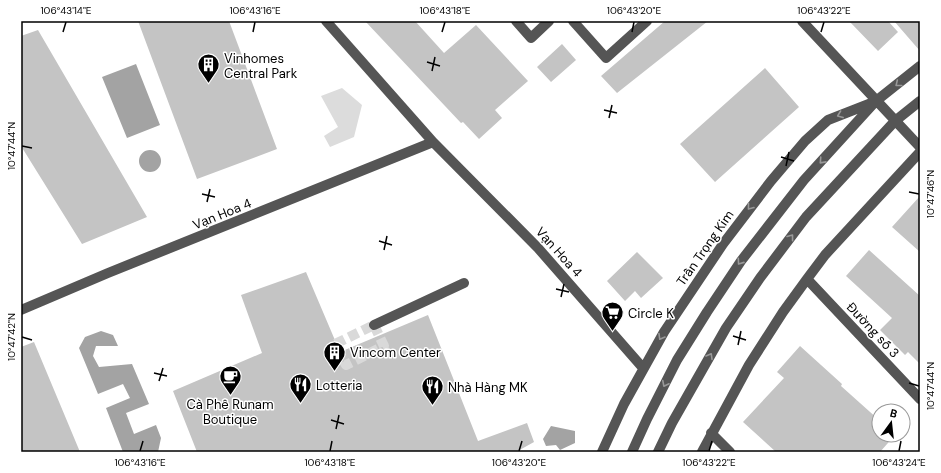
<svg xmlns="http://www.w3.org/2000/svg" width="941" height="473" font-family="'DM Sans',sans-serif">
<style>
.green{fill:#dcdcdc}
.water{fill:#a3a3a3}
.building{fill:#c4c4c4}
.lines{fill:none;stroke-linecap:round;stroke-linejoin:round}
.minor-tunnel{stroke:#d9d9d9;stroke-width:10;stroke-dasharray:10 5;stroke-linecap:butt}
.minor{stroke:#555;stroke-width:10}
.oneway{stroke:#999}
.ticks{fill:none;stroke:#000;stroke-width:1.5}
.labels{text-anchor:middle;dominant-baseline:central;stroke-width:3;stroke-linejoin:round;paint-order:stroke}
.poi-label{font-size:13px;fill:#000;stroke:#fff;text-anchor:start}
.street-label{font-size:13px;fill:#000;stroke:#fff}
.neatline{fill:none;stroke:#000;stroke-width:1.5}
.ticks-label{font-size:10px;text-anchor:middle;fill:#000}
</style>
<rect width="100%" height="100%" fill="#fff"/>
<!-- green -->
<path class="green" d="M342 88 362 105 354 137 330 147 324 136 338 127 321 96Z"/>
<!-- water -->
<path class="water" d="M136 64 160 125 127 138 102 77Z
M139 161a11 11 0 1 1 22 0a11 11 0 1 1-22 0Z
M101 331 113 335 118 346H96L93 356 99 367 132 364 149 404 126 413 134 434 156 425 161 438 158 452H123L106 408 130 398 123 384 98 394 79 348 85 337Z
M551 426 575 431V443L560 450 556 445 546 446 543 439Z"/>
<!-- building -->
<path class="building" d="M138 21H229L277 149 197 179Z
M365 21H415L444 53 476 25 528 81 495 110 502 118 479 139 463 122 461 123Z
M665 21H708L617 93 601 76Z
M849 21H888L898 32 878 51Z
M894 21H920V51Z
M38 30 147 217 82 244 21 146V36Z
M562 44 576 60 551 82 537 67Z
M765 68 799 107 715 182 680 144Z
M920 196V252L892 227Z
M869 250 920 296V364L908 352 905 355 880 330 892 318 846 276Z
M637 252 663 278 641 298 635 291 625 301 607 281Z
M306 272 340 352 428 315 478 441 527 423 534 442 516 452H197L173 391 262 353 241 295Z
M34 342 80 452H21V347Z
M800 346 842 384 841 386 879 420V435H895L880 452H776L743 422 784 378 777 372Z"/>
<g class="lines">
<!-- minor-tunnel -->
<path class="minor-tunnel" d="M374 325 384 346 346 365 335 344Z"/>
<!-- minor -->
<path class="minor" d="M326 21 433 142 538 248 643 368
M516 21 531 38 549 21
M573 21 606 58 647 21
M802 21 920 147
M807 279 920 399
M21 310 108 273 433 142
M374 325 464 283
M711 433 730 452
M602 452 624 404 664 332 723 244 771 181 805 141 828 120 874 102
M632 452 647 419 677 360 707 312 741 261 804 180 876 101 920 66
M658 452 672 423 726 328 760 278 806 217 895 121 920 101
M702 452 749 365 783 312 807 279 825 255 920 152"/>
</g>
<!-- one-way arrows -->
<defs><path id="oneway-chevron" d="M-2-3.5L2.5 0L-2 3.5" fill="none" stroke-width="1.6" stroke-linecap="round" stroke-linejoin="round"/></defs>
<g class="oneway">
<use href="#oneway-chevron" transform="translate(898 84) rotate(141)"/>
<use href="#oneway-chevron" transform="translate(840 115) rotate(159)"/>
<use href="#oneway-chevron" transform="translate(822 161) rotate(132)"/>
<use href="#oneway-chevron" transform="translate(750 207) rotate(128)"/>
<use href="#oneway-chevron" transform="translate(791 237) rotate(-53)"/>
<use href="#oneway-chevron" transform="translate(740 262) rotate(125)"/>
<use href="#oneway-chevron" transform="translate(661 337) rotate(120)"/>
<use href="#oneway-chevron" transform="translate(710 356) rotate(-60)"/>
<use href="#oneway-chevron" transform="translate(665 384) rotate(117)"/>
</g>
<!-- ticks -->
<path class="ticks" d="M63 32 66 22M253 32 255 22M442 32 445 22M632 32 634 22M821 32 824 22M427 62 440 66M432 71 435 57M604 110 617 113M609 118 612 105M22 146 32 148M781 157 794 161M786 166 789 152M909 192 919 194M202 194 215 197M207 202 210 189M379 241 392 245M384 250 387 236M556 289 569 292M561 297 564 284M733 336 746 340M22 337 32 340M738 345 741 331M154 373 167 376M159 381 163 368M909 383 919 386M331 420 344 424M336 429 339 415M140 451 143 441M330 451 332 441M519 451 522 441M709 451 712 441M899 451 901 441"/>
<!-- icons -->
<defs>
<symbol id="building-pin" viewBox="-11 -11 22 30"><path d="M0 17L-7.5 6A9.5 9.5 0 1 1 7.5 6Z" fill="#000" stroke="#fff"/><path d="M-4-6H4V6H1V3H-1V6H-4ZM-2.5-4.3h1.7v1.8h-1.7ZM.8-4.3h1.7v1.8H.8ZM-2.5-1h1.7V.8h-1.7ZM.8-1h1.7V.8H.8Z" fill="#fff"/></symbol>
<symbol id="supermarket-pin" viewBox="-11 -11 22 30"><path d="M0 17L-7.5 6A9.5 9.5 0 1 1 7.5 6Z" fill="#000" stroke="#fff"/><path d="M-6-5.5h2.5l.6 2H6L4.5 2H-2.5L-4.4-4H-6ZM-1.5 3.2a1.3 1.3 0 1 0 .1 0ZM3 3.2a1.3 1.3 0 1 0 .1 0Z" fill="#fff"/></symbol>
<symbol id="cafe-pin" viewBox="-11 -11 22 30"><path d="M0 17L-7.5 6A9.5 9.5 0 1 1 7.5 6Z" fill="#000" stroke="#fff"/><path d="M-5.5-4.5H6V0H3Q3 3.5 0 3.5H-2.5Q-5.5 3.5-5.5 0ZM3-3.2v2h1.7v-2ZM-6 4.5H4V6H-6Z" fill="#fff"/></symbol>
<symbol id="restaurant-pin" viewBox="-11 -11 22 30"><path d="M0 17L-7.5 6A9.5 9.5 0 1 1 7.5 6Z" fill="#000" stroke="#fff"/><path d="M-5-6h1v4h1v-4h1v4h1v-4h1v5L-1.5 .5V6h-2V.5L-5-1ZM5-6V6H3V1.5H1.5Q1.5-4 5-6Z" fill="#fff"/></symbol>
</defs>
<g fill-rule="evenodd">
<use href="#building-pin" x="196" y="52" width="25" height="34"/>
<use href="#supermarket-pin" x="600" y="300" width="25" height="34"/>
<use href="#building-pin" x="322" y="340" width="25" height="34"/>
<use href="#cafe-pin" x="218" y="364" width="25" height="34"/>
<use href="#restaurant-pin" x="288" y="372" width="25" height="34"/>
<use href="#restaurant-pin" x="420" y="374" width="25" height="34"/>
</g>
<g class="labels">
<!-- poi labels -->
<g class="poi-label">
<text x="224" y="58">Vinhomes<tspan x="224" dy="15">Central Park</tspan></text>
<text x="628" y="313">Circle K</text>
<text x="350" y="352">Vincom Center</text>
<text x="316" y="385">Lotteria</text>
<text x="448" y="387">Nhà Hàng MK</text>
<text x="230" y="404" text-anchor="middle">Cà Phê Runam<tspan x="230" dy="15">Boutique</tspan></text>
</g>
<!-- street labels -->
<g class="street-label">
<text transform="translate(222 214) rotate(-22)">Vạn Hoa 4</text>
<text transform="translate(705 248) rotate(-55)">Trần Trọng Kim</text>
<text transform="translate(559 252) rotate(48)">Vạn Hoa 4</text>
<text transform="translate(873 330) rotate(47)">Đường số 3</text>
</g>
</g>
<!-- border -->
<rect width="941" height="473" fill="none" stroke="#ffffff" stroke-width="44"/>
<!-- north arrow -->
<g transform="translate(891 423) rotate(15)"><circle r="19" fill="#ffffff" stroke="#999999"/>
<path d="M0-3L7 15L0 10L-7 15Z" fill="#000000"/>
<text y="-6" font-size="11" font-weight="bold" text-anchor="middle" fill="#000000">B</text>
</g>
<rect x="22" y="22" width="897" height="429" class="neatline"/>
<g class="ticks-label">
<text x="66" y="14">106°43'14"E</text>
<text x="255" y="14">106°43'16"E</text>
<text x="445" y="14">106°43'18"E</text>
<text x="634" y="14">106°43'20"E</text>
<text x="824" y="14">106°43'22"E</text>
<text transform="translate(11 146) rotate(-90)" y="4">10°47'44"N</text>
<text transform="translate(930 194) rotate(-90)" y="4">10°47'46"N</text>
<text transform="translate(11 337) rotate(-90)" y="4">10°47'42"N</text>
<text transform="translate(930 386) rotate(-90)" y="4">10°47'44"N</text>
<text x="140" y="466">106°43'16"E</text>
<text x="330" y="466">106°43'18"E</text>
<text x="519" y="466">106°43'20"E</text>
<text x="709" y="466">106°43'22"E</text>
<text x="899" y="466">106°43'24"E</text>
</g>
</svg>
